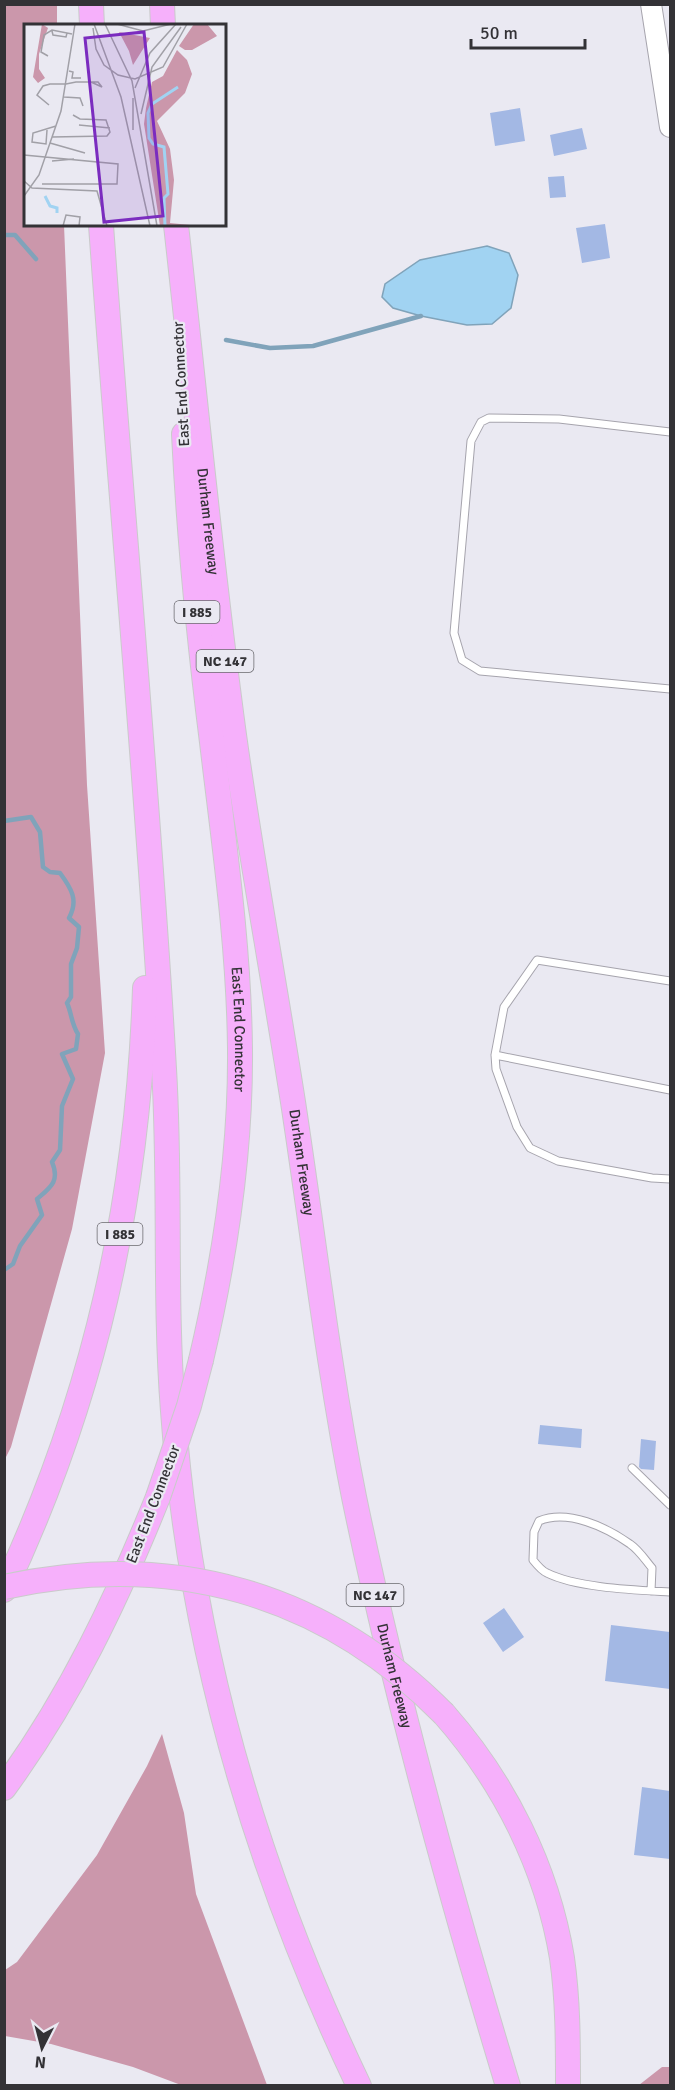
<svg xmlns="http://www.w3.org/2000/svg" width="675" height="2090" font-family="Signika,sans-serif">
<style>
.forest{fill:#cb97ab}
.water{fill:#a1d3f2;stroke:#80a3ba;stroke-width:1.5}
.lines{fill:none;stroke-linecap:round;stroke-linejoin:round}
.stream{stroke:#80a3ba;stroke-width:4.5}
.building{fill:#a3b8e4}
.lane-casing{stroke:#a6a4ad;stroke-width:9}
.secondary-casing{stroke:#a6a4ad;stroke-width:22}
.highway-casing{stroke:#cacacb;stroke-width:26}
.lane{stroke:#fff;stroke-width:7}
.secondary{stroke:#fff;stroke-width:20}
.highway{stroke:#f6b0fb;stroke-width:24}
.highway-bridge-casing{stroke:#cacacb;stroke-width:26;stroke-linecap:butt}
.highway-bridge{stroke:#f6b0fb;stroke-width:24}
.labels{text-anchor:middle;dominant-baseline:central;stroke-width:4.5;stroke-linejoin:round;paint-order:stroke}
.shield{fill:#eae9f2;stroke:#6a696e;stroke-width:1.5}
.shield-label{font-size:14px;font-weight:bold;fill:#333236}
.street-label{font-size:15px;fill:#333236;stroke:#eae9f2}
.inset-river{fill:none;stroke:#a1d3f2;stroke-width:3}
.inset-road{fill:none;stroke:#a1a0a7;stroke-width:1.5}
.view{fill:#7b2cbf;fill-opacity:0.15;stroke:#7b2cbf;stroke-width:3}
.inset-edge{fill:none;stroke:#333236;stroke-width:3}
</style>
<rect width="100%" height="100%" fill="#eae9f2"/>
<!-- forest -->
<path class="forest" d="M57 5V25L26 26V225H64L87 785 105 1053 72 1229 11 1447 5 1459 4 5Z
M162 1734 184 1813 196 1894 267 2085H181L133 2067 51 2044 5 2036V1970L17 1962 97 1855 147 1766Z
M662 2067H670V2085H639Z"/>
<!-- water -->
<path class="water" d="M487 246 509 253 518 275 511 308 492 324 467 325 421 316 393 308 382 297 385 284 420 260Z"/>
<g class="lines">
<!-- stream -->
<path class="stream" d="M4 235H15L36 259
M226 340 270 348 313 346 421 316
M4 821 31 817 40 832 43 867 50 872 60 873C71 888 79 900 69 918L79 927 77 948 71 964V997L67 1003C72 1014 71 1023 78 1034L76 1049 62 1054 73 1079 62 1106 60 1150 52 1162C60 1181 51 1187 37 1199L42 1215 20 1246 13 1264 4 1270"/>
</g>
<!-- building -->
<path class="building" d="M520 108 525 141 495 146 490 113Z
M582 128 587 149 554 156 550 135Z
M564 176 566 197 550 198 548 177Z
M605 224 610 258 582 263 576 228Z
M540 1425 582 1429 581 1448 538 1444Z
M641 1439 656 1441 654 1470 641 1469 639 1467Z
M504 1608 524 1637 503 1652 483 1623Z
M611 1625 670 1632V1689L605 1681Z
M642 1787 670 1791V1859L634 1855Z"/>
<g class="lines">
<defs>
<path id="lane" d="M670 432 559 419 489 418 481 422 471 441 454 633 462 660 480 671 670 689
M670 981 537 960 504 1007 495 1055 496 1069 517 1127 530 1148 558 1161 652 1178 670 1179
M495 1055 670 1090
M632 1468 670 1505
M651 1591 652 1568C646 1561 639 1550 630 1544 606 1527 568 1509 539 1521L534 1532 533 1560C537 1565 542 1571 547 1573 577 1588 636 1590 670 1592"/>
<path id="secondary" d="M651 4 670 127"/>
<g id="highway">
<path d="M91 4 92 26"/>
<path d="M162 4 163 26"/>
<path d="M101 225C121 506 148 787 164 1069 171 1183 164 1297 173 1411 190 1646 257 1873 359 2086"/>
<path id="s1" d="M176 225C195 395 211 566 234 735 251 858 274 980 293 1102 313 1233 328 1366 354 1497 395 1695 449 1891 508 2086"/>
<path id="s2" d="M184 434C189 537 199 639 212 742 224 844 239 946 240 1049 241 1154 225 1258 201 1360"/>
<path d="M4 1590C95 1397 138 1201 145 988"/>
<path d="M444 1714C504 1782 547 1867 562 1958 568 2000 568 2043 568 2086"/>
<path d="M4 1788C70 1698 117 1599 158 1497"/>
</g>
</defs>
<!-- lane casing -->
<use href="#lane" class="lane-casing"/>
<!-- secondary casing -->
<use href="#secondary" class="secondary-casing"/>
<!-- highway casing -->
<use href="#highway" class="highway-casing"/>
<!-- lane -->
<use href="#lane" class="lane"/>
<!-- secondary -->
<use href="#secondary" class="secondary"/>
<!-- highway -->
<use href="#highway" class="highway"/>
<defs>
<path id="highway-bridge" d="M158 1497 189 1406 201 1360
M4 1587C172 1550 323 1592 444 1714"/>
</defs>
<!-- highway-bridge casing -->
<use href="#highway-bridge" class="highway-bridge-casing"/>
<!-- highway-bridge -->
<use href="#highway-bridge" class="highway-bridge"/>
</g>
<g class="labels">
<!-- shield labels -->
<g class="shield">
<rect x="174.5" y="601" width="45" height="22" rx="4.5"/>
<rect x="196.5" y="650" width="57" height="22" rx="4.5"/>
<rect x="97.5" y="1223" width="45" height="22" rx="4.5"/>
<rect x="346.5" y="1584" width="57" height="22" rx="4.5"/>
</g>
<g class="shield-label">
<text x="197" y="612">I 885</text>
<text x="225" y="661">NC 147</text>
<text x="120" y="1234">I 885</text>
<text x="375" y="1595">NC 147</text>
</g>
<!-- street labels -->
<g class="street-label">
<text transform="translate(181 384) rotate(-93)">East End Connector</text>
<text stroke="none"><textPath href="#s1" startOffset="298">Durham Freeway</textPath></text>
<text stroke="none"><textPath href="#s2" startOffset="598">East End Connector</textPath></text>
<text stroke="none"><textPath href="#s1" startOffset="946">Durham Freeway</textPath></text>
<text transform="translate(153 1504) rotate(-69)">East End Connector</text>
<text stroke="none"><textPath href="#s1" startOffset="1468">Durham Freeway</textPath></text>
</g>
</g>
<!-- overview -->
<g transform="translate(24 24)">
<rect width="202" height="202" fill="#eae9f2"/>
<path d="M18 0 24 4 15 30V45L21 54 14 59 9 53ZM170 0H183L193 12 168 26H161L155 22ZM95 8 126 14 109 41 105 27ZM153 26 163 36 168 50 161 69 133 97 146 125 150 156 146 199 166 201 136 202 120 100 122 84 128 58 139 52Z" fill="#cb97ab"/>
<path class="inset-river" d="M21 172 26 182 33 184V189M141 202 140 174 144 170 140 123 129 120 125 114 124 89 128 80 154 63"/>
<path class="inset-road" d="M70 0 97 73 126 202M81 0 108 57 133 202M93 0 119 7 147 0M69 4 72 25 80 41 94 51 111 55 139 43 163 0M28 7 29 11 42 13 43 9M24 32 17 28 20 11 28 6 48 10M45 47 49 48 48 54H57M111 64 126 29 152 0M40 73 56 74 59 82M25 81 13 71 19 62 26 60H42L52 58H74L78 63 67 58M117 90 128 43 157 3M55 101 86 104M23 106 22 120 8 118 9 109 32 102M109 106V74M28 113 83 112 86 108 82 96 56 95 49 91M26 119 61 129M0 131 94 140 93 160H18M28 137 50 135M0 157 8 164 73 167 83 202M0 172 15 151 37 87 51 0M39 202 42 191 56 193 55 202"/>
<path class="view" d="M120 8 139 192 80 198 61 14Z"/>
<rect width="202" height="202" class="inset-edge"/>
</g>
<!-- border -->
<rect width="675" height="2090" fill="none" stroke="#333236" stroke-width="12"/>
<!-- north arrow -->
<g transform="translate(42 2048) rotate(186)" stroke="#eae9f2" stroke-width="4.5" paint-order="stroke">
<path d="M0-4.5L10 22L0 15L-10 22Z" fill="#333236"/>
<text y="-9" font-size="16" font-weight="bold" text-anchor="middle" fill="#333236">N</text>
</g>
<!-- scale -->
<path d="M471 39v9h114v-9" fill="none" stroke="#333236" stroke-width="3"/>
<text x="480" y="39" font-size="18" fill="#333236" stroke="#eae9f2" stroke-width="4.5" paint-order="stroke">50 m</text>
</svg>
